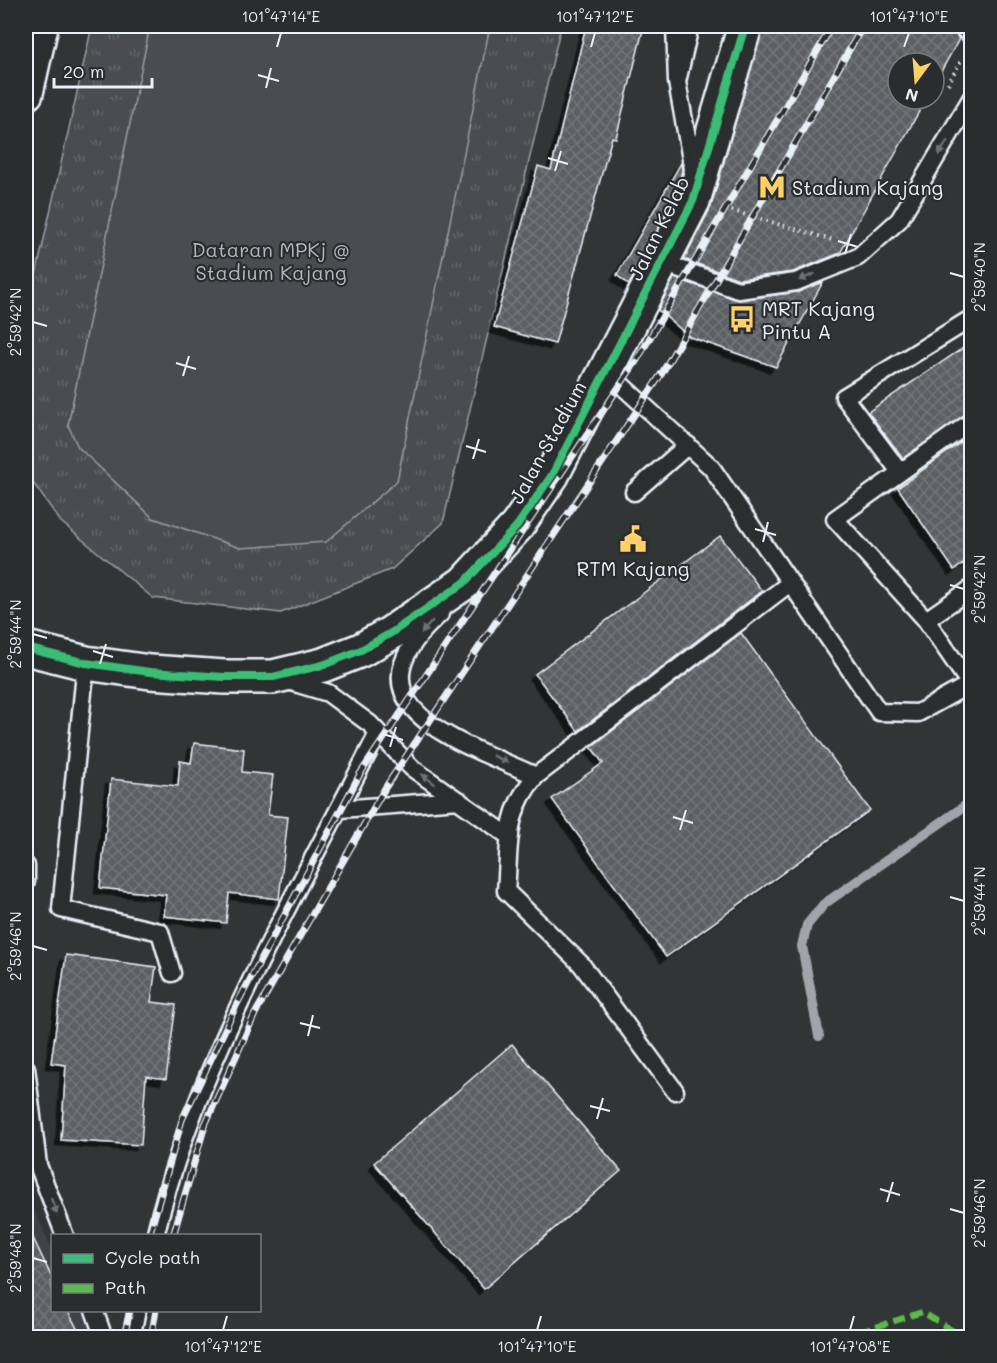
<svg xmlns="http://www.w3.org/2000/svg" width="997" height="1363" font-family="Mali,sans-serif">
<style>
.built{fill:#3f4244}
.park{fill:url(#park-tufts);stroke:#989fa4;stroke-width:1.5}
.pitch{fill:#494d4f;stroke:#989fa4;stroke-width:1.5}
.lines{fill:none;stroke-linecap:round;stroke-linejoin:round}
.stream{stroke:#9fa5aa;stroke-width:10}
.building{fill:url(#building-cross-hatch);stroke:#e8f1f8;stroke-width:1.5;filter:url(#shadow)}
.service-casing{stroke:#e8f1f8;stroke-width:21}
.minor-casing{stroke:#e8f1f8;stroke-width:38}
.primary-casing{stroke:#e8f1f8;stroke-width:38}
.path{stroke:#e8f1f8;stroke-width:4;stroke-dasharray:1.5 4.5;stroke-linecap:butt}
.service{stroke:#2a2d2e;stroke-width:16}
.minor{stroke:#2a2d2e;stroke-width:33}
.primary{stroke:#2a2d2e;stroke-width:33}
.rail-casing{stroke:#e8f1f8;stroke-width:7}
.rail{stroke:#2a2d2e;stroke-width:4.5;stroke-dasharray:14;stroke-linecap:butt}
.quiet{stroke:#5cbc4b;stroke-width:6;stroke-dasharray:12 6;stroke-linecap:butt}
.cycleway-casing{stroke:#2a2d2e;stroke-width:11}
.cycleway{stroke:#3abd76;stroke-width:8}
.oneway{fill:#6c7275}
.ticks{fill:none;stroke:#e8f1f8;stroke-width:2}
.labels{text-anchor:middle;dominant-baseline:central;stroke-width:4.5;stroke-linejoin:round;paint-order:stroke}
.poi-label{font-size:20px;fill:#e8f1f8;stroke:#2a2d2e;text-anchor:start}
.street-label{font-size:20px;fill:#e8f1f8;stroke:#2a2d2e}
.park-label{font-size:20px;fill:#b0b8bd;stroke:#2a2d2e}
.neatline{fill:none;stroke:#e8f1f8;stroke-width:2}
.ticks-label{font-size:15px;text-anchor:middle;fill:#e8f1f8}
</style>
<defs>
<pattern id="park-tufts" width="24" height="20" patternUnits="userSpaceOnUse" patternTransform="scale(1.5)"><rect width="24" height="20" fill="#494d4f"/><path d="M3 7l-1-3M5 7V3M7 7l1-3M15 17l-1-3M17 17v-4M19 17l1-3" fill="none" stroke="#636769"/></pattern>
<pattern id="building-cross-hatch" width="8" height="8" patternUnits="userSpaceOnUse" patternTransform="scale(1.5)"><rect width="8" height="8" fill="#5c6063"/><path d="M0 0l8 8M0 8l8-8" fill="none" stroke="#73777a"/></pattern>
<filter id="shadow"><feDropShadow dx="-5.5" dy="5.5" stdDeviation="0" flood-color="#0009"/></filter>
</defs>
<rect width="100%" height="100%" fill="#323536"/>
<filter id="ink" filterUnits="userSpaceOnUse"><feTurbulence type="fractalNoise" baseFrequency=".0167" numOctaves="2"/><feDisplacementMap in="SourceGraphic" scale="12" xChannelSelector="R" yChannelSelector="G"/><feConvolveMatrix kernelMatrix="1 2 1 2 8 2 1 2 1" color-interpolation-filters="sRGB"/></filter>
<g filter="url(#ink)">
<!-- built -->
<path class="built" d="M26 1193 52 1248V1310L83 1311 96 1337H26Z"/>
<!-- park -->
<path class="park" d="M92 26H561L443 523 392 569 281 613 153 598 61 522 26 473V319Z"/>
<!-- pitch -->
<path class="pitch" d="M150 26H490L397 481 326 542 240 548 153 518 78 447 68 425Z"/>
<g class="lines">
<!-- stream -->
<path class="stream" d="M819 1036 802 946 807 925 824 904 972 801"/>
</g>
<!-- building -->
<path class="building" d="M586 26H644L616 138 612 137 555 344 494 327 538 166 551 170Z
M763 26H951L959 39 934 84V63H898V99H926L840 253 793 272 739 279 684 259 711 207Z
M681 163 682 171 676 194 629 285 617 275Z
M674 278 739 300 798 292 823 282 776 367 690 337 658 310Z
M972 342V411L903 458 868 412Z
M972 434V558L954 570 898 488Z
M720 536 762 591 578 731 535 674Z
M741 633 870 810 666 957 552 799 603 763 591 747Z
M194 743 244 749 242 772 273 775 268 815 288 817 279 899 229 893 226 923 164 916 166 895 100 888 111 779 178 786 180 761 191 763Z
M66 955 156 967 151 1002 176 1005 166 1079 146 1076 141 1145 61 1140 66 1065 51 1063Z
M512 1044 621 1171 484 1289 374 1163Z
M26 1223 52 1278V1311H68L82 1338H26Z"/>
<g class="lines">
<defs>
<path id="service" d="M675 26 677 82 690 26
M961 26 972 36
M677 82 694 176
M661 262 738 290 796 282 858 257 899 220 972 97
M605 370 711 467 879 712 918 713 970 684 926 620 835 519 972 421
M900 472 844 397 972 318
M634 492 688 445
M440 614C336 707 464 743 536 776
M926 620 972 588
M86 663 61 909 160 932 172 973
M285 680 328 693 370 724 412 768 510 837
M340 809 459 800
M26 866V882
M26 1068 38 1165 65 1236
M675 1091 581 964 506 891C510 846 504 812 536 776L790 583
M155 1236C197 1059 297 894 378 733
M94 1310 104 1338
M131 1338 137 1310"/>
<path id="minor" d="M26 648 86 663 150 672 224 677H273L323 665 361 650 391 633 464 583 517 526 552 475 693 201 745 26"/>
<path id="primary" d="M26 93 41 26"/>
</defs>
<!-- service casing -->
<use href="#service" class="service-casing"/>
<!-- minor casing -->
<use href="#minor" class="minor-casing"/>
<!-- primary casing -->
<use href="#primary" class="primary-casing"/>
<!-- path -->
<path class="path" d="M948 84 962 59
M726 209 833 240"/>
<!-- service -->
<use href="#service" class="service"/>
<!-- minor -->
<use href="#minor" class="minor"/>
<!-- primary -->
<use href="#primary" class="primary"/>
<defs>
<path id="rail" d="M149 1236 182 1120 237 1004 360 774 637 360 832 26
M173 1236 205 1125 255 1014 385 788 662 373 863 26
M124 1338 130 1310
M151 1338 156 1310"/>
</defs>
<!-- rail casing -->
<use href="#rail" class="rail-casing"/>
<!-- rail -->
<use href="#rail" class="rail"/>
<!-- quiet -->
<path class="quiet" d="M842 1338 922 1312 965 1338"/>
<defs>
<path id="cycleway" d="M26 648 86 663 150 672 224 677H273L323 665 361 650 391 633 464 583 517 526 552 475 693 201 745 26"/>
</defs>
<!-- cycleway casing -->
<use href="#cycleway" class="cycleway-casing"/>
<!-- cycleway -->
<use href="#cycleway" class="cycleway"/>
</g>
<!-- one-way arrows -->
<defs><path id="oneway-solid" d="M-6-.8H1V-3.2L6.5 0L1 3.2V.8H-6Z" transform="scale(1.5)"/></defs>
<g class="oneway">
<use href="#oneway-solid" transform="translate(943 148) rotate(121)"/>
<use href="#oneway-solid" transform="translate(807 277) rotate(158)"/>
<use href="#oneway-solid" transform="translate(427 627) rotate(132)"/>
<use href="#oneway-solid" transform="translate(500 759) rotate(25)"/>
<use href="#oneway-solid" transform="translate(428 779) rotate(-145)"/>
<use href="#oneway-solid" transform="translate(54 1206) rotate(69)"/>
</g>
</g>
<!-- ticks -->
<path class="ticks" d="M277 47 281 33M591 47 595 33M904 47 909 33M258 75 279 81M266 88 271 68M548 158 568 164M555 171 561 151M838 241 858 247M845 254 851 234M950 273 964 277M33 322 47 326M176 363 196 369M183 376 189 356M466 446 486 452M473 459 479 439M755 529 776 535M763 542 768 522M950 585 964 589M33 634 47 638M93 651 113 657M100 664 106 644M383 734 403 740M390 747 396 727M673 817 693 823M680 830 686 810M950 897 964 901M33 946 47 950M300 1023 320 1028M308 1036 313 1015M590 1106 610 1111M597 1119 603 1098M880 1189 900 1195M887 1202 893 1182M950 1209 964 1213M33 1258 47 1262M223 1330 227 1316M537 1330 541 1316M850 1330 854 1316"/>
<!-- icons -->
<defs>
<symbol id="metro-bare" viewBox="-9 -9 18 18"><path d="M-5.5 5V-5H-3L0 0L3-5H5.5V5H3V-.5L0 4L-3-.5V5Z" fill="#ffd166" stroke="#2a2d2e" stroke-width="2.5" paint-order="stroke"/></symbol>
<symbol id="bus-bare" viewBox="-9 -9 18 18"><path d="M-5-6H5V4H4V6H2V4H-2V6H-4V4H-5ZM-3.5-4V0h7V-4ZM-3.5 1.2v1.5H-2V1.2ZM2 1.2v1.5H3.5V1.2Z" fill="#ffd166" stroke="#2a2d2e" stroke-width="2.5" paint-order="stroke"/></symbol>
<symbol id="civic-bare" viewBox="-9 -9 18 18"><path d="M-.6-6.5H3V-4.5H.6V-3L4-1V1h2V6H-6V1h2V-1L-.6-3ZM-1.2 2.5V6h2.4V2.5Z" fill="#ffd166" stroke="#2a2d2e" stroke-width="2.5" paint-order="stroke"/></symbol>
</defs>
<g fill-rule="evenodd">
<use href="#metro-bare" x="753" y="168" width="38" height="38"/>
<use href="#bus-bare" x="723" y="300" width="38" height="38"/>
<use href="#civic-bare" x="614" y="520" width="38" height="38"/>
</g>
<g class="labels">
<!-- poi labels -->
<g class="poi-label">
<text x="792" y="187">Stadium Kajang</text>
<text x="762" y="308">MRT Kajang<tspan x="762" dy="23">Pintu A</tspan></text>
<text x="633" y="568" text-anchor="middle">RTM Kajang</text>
</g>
<!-- street labels -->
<g class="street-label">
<text transform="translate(658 228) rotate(-64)">Jalan Kelab</text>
<text transform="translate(547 442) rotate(-61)">Jalan Stadium</text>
</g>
<!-- park labels -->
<g class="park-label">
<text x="271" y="249">Dataran MPKj @<tspan x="271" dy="23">Stadium Kajang</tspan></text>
</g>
</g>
<!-- margin -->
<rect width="997" height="1363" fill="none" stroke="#2a2d2e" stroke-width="66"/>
<!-- legend -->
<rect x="51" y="1234" width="210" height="78" fill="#2a2d2e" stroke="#767b7f" stroke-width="1.5"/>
<rect x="63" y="1254" width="30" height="9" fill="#3abd76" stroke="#767b7f" stroke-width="1.5"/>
<text x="105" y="1264" font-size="18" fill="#e8f1f8">Cycle path</text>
<rect x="63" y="1284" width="30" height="9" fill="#5cbc4b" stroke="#767b7f" stroke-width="1.5"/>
<text x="105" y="1294" font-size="18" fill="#e8f1f8">Path</text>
<!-- north arrow -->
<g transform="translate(916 81) rotate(196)"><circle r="28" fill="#2a2d2e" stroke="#767b7f" stroke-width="1.5"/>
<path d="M0-4.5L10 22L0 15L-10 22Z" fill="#ffd166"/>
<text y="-9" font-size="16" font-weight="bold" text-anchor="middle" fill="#e8f1f8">N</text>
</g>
<!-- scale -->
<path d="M54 78v9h98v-9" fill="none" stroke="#e8f1f8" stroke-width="3"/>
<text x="63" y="78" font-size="18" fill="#e8f1f8" stroke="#2a2d2e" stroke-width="4.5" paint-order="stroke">20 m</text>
<rect x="33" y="33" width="931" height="1297" class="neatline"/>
<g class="ticks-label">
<text x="281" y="22">101°47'14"E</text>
<text x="595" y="22">101°47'12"E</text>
<text x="909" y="22">101°47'10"E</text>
<text transform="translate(980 277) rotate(-90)" y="5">2°59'40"N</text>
<text transform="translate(16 322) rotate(-90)" y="5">2°59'42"N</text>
<text transform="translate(980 589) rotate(-90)" y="5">2°59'42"N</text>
<text transform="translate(16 634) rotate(-90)" y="5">2°59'44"N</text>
<text transform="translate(980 901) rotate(-90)" y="5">2°59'44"N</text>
<text transform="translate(16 946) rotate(-90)" y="5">2°59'46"N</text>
<text transform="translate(980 1213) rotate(-90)" y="5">2°59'46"N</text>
<text transform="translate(16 1258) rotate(-90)" y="5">2°59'48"N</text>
<text x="223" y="1352">101°47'12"E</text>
<text x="537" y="1352">101°47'10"E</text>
<text x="850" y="1352">101°47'08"E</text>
</g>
</svg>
